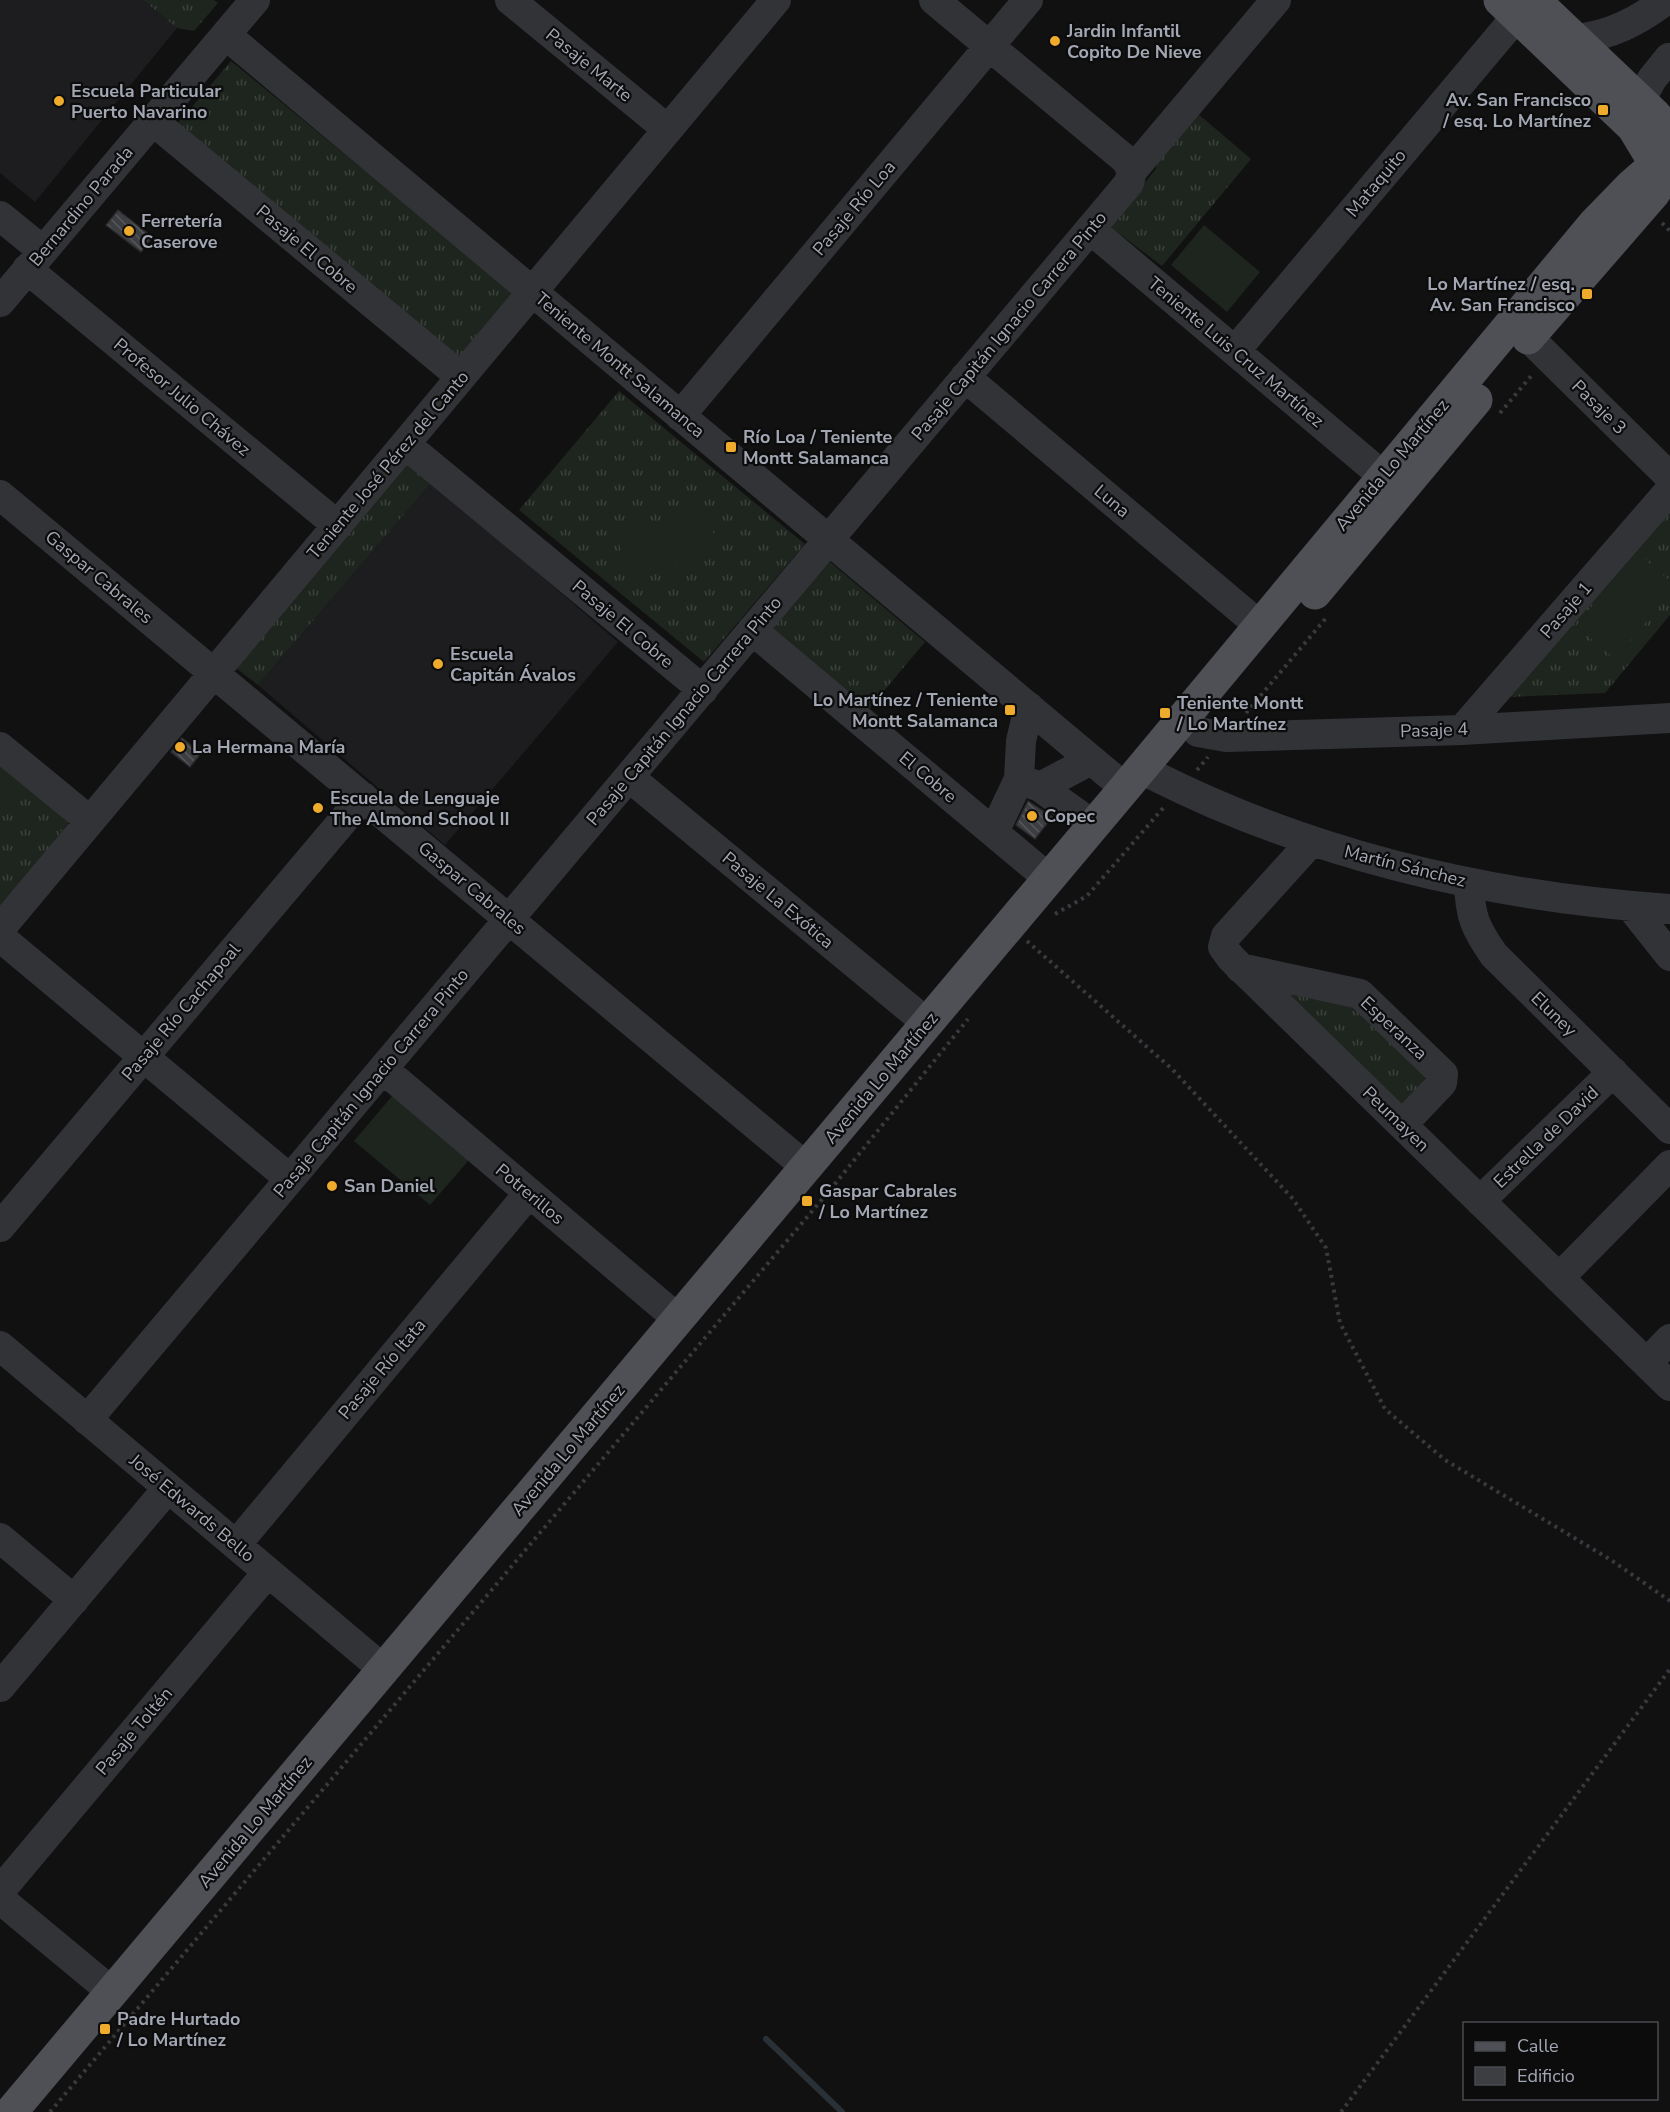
<svg xmlns="http://www.w3.org/2000/svg" width="1670" height="2112" font-family="'Nunito Sans',sans-serif">
<style>
.built{fill:#1d1d1f}
.grass{fill:url(#grass-tufts)}
.pitch{fill:#1d251e}
.lines{fill:none;stroke-linecap:round;stroke-linejoin:round}
.stream{stroke:#293137;stroke-width:6}
.building{fill:url(#building-back-hatch);stroke:#2b2b2e;stroke-width:1.5}
.path{stroke:#383a3e;stroke-width:4;stroke-dasharray:3 4.5;stroke-linecap:butt}
.minor{stroke:#323337;stroke-width:30}
.major{stroke:#4e5056;stroke-width:33}
.poi-dot{fill:#eeab2c;stroke:#0c0c0d;stroke-width:2}
.labels{text-anchor:middle;dominant-baseline:central;stroke-width:4.5;stroke-linejoin:round;paint-order:stroke}
.poi-label{font-size:18px;font-weight:bold;fill:#a2a7b3;stroke:#0c0c0d;text-anchor:start}
.street-label{font-size:18px;fill:#a2a7b3;stroke:#0c0c0d}
</style>
<defs>
<pattern id="grass-tufts" width="24" height="20" patternUnits="userSpaceOnUse" patternTransform="scale(1.5)"><rect width="24" height="20" fill="#1d251e"/><path d="M3 7l-1-3M5 7V3M7 7l1-3M15 17l-1-3M17 17v-4M19 17l1-3" fill="none" stroke="#3b423c"/></pattern>
<pattern id="building-back-hatch" width="6" height="6" patternUnits="userSpaceOnUse" patternTransform="scale(1.5)"><rect width="6" height="6" fill="#3d3e42"/><path d="M-1 5l2 2M0 0l6 6M5-1l2 2" fill="none" stroke="#56575b"/></pattern>
</defs>
<rect width="100%" height="100%" fill="#111112"/>
<!-- built -->
<path class="built" d="M0 0H143L177 28 35 202 0 173Z
M432 482 618 642 445 845 258 685Z"/>
<!-- grass -->
<path class="grass" d="M143 0H214L218 3 194 31 177 28Z
M231 61 515 294 456 365 173 129Z
M1197 113 1251 159 1162 266 1109 226 1156 169 1157 156Z
M619 391 805 544 704 662 519 510Z
M406 461 432 482 258 685 232 665Z
M1670 509V615L1605 693 1505 697Z
M829 561 925 642 868 710 772 629Z
M0 764 69 822 0 910Z
M1281 987 1356 1003 1432 1071 1402 1106Z"/>
<!-- pitch -->
<path class="pitch" d="M1204 225 1260 272 1227 312 1171 265Z
M707 509 719 554 628 578 616 532Z
M1636 552 1670 581V593L1615 659 1576 626Z
M0 772 16 785 0 805Z
M393 1095 469 1160 430 1205 354 1141Z"/>
<g class="lines">
<!-- stream -->
<path class="stream" d="M766 2039 842 2112"/>
</g>
<!-- building -->
<path class="building" d="M118 210 152 237 141 252 106 225Z
M182 738 201 753 190 767 171 752Z
M1028 801 1052 817 1035 839 1016 825Z"/>
<g class="lines">
<!-- path -->
<path class="path" d="M1662 223 1670 231
M1500 413 1532 375
M1246 713 1326 618
M1197 770 1208 757
M1055 914 1087 896 1164 807
M1027 941 1172 1069 1293 1199 1326 1248 1340 1323 1385 1409 1445 1460 1611 1560 1670 1601
M50 2112 830 1190 968 1019
M1341 2112 1670 1669"/>
<!-- minor -->
<path class="minor" d="M510 0 667 129
M934 0 1126 160 1132 171
M226 35 1125 788
M1575 39C1610 36 1638 21 1666 0
M1640 101 1652 79 1669 58
M153 121 461 377
M0 216 43 251
M1090 229 1383 476
M27 269 337 525
M0 302 255 0
M1529 338 1670 477
M1235 351 1517 16
M965 377 1259 625
M680 416 1028 0
M405 444 703 690
M0 495 806 1167
M752 630 1048 878
M1462 730 1670 490
M1198 732 1226 737 1462 730 1670 718
M0 747 90 821
M1153 775C1314 856 1491 897 1670 909
M629 777 927 1023
M1019 779 1040 787 1093 825
M1040 787 1091 760
M994 832 1019 779 1021 741 1029 707
M1312 841 1226 936 1223 947 1231 958 1670 1386
M1469 883C1470 916 1475 928 1494 955L1670 1129
M1631 907 1670 956
M0 929 776 0
M0 937 290 1179
M1240 968 1360 994 1443 1074 1442 1083 1402 1125
M383 1069 678 1319
M1480 1201 1613 1072
M0 1227 363 797
M1559 1278 1670 1165
M0 1346 383 1669
M1647 1363 1670 1339
M87 1420 1129 183 1132 171 1276 0
M0 1538 74 1600
M236 1545 529 1193
M0 1687 168 1488
M0 1891 268 1572
M0 1899 112 1992"/>
<!-- major -->
<path class="major" d="M1500 0 1633 127 1667 183
M1534 0 1655 115 1670 133
M1528 338 1654 193
M1315 593 1476 400
M11 2112 1125 788 1594 224 1631 186 1670 152"/>
</g>
<!-- markers -->
<g class="poi-dot">
<circle cx="1055" cy="41" r="6"/>
<circle cx="59" cy="101" r="6"/>
<rect x="1597" y="104" width="12" height="12" rx="3"/>
<circle cx="129" cy="231" r="6"/>
<rect x="1581" y="288" width="12" height="12" rx="3"/>
<rect x="725" y="441" width="12" height="12" rx="3"/>
<circle cx="438" cy="664" r="6"/>
<rect x="1004" y="704" width="12" height="12" rx="3"/>
<rect x="1159" y="707" width="12" height="12" rx="3"/>
<circle cx="180" cy="747" r="6"/>
<circle cx="318" cy="808" r="6"/>
<circle cx="1032" cy="816" r="6"/>
<circle cx="332" cy="1186" r="6"/>
<rect x="801" y="1195" width="12" height="12" rx="3"/>
<rect x="99" y="2023" width="12" height="12" rx="3"/>
</g>
<g class="labels">
<!-- poi labels -->
<g class="poi-label">
<text x="1067" y="31">Jardin Infantil<tspan x="1067" dy="21">Copito De Nieve</tspan></text>
<text x="71" y="91">Escuela Particular<tspan x="71" dy="21">Puerto Navarino</tspan></text>
<text x="1591" y="100" text-anchor="end">Av. San Francisco<tspan x="1591" dy="21">/ esq. Lo Martínez</tspan></text>
<text x="141" y="221">Ferretería<tspan x="141" dy="21">Caserove</tspan></text>
<text x="1575" y="284" text-anchor="end">Lo Martínez / esq.<tspan x="1575" dy="21">Av. San Francisco</tspan></text>
<text x="743" y="437">Río Loa / Teniente<tspan x="743" dy="21">Montt Salamanca</tspan></text>
<text x="450" y="654">Escuela<tspan x="450" dy="21">Capitán Ávalos</tspan></text>
<text x="998" y="700" text-anchor="end">Lo Martínez / Teniente<tspan x="998" dy="21">Montt Salamanca</tspan></text>
<text x="1177" y="703">Teniente Montt<tspan x="1177" dy="21">/ Lo Martínez</tspan></text>
<text x="192" y="747">La Hermana María</text>
<text x="330" y="798">Escuela de Lenguaje<tspan x="330" dy="21">The Almond School II</tspan></text>
<text x="1044" y="816">Copec</text>
<text x="344" y="1186">San Daniel</text>
<text x="819" y="1191">Gaspar Cabrales<tspan x="819" dy="21">/ Lo Martínez</tspan></text>
<text x="117" y="2019">Padre Hurtado<tspan x="117" dy="21">/ Lo Martínez</tspan></text>
</g>
<!-- street labels -->
<g class="street-label">
<text transform="translate(589 65) rotate(39)">Pasaje Marte</text>
<text transform="translate(1376 183) rotate(-50)">Mataquito</text>
<text transform="translate(81 206) rotate(-50)">Bernardino Parada</text>
<text transform="translate(854 208) rotate(-50)">Pasaje Río Loa</text>
<text transform="translate(307 249) rotate(40)">Pasaje El Cobre</text>
<text transform="translate(1009 326) rotate(-50)">Pasaje Capitán Ignacio Carrera Pinto</text>
<text transform="translate(1236 352) rotate(40)">Teniente Luis Cruz Martínez</text>
<text transform="translate(620 365) rotate(40)">Teniente Montt Salamanca</text>
<text transform="translate(182 397) rotate(40)">Profesor Julio Chávez</text>
<text transform="translate(1599 407) rotate(45)">Pasaje 3</text>
<text transform="translate(388 465) rotate(-50)">Teniente José Pérez del Canto</text>
<text transform="translate(1392 465) rotate(-50)">Avenida Lo Martínez</text>
<text transform="translate(1112 501) rotate(40)">Luna</text>
<text transform="translate(99 577) rotate(40)">Gaspar Cabrales</text>
<text transform="translate(1566 610) rotate(-49)">Pasaje 1</text>
<text transform="translate(623 624) rotate(40)">Pasaje El Cobre</text>
<text transform="translate(684 711) rotate(-50)">Pasaje Capitán Ignacio Carrera Pinto</text>
<text transform="translate(1434 730) rotate(-2)">Pasaje 4</text>
<text transform="translate(928 777) rotate(40)">El Cobre</text>
<text transform="translate(1405 866) rotate(14)">Martín Sánchez</text>
<text transform="translate(472 888) rotate(40)">Gaspar Cabrales</text>
<text transform="translate(778 900) rotate(40)">Pasaje La Exótica</text>
<text transform="translate(181 1012) rotate(-50)">Pasaje Río Cachapoal</text>
<text transform="translate(1554 1014) rotate(44)">Eluney</text>
<text transform="translate(1394 1028) rotate(43)">Esperanza</text>
<text transform="translate(881 1078) rotate(-50)">Avenida Lo Martínez</text>
<text transform="translate(371 1083) rotate(-50)">Pasaje Capitán Ignacio Carrera Pinto</text>
<text transform="translate(1396 1119) rotate(44)">Peumayen</text>
<text transform="translate(1546 1137) rotate(-44)">Estrella de David</text>
<text transform="translate(530 1194) rotate(40)">Potrerillos</text>
<text transform="translate(382 1369) rotate(-50)">Pasaje Río Itata</text>
<text transform="translate(568 1450) rotate(-50)">Avenida Lo Martínez</text>
<text transform="translate(192 1508) rotate(40)">José Edwards Bello</text>
<text transform="translate(134 1731) rotate(-50)">Pasaje Toltén</text>
<text transform="translate(255 1822) rotate(-50)">Avenida Lo Martínez</text>
</g>
</g>
<!-- legend -->
<rect x="1463" y="2022" width="195" height="78" fill="#0c0c0d" stroke="#484a4f" stroke-width="1.5"/>
<rect x="1475" y="2042" width="30" height="9" fill="#4e5056" stroke="#484a4f" stroke-width="1.5"/>
<text x="1517" y="2052" font-size="18" fill="#a2a7b3">Calle</text>
<rect x="1475" y="2067" width="30" height="18" fill="#3d3e42" stroke="#484a4f" stroke-width="1.5"/>
<text x="1517" y="2082" font-size="18" fill="#a2a7b3">Edificio</text>
</svg>
